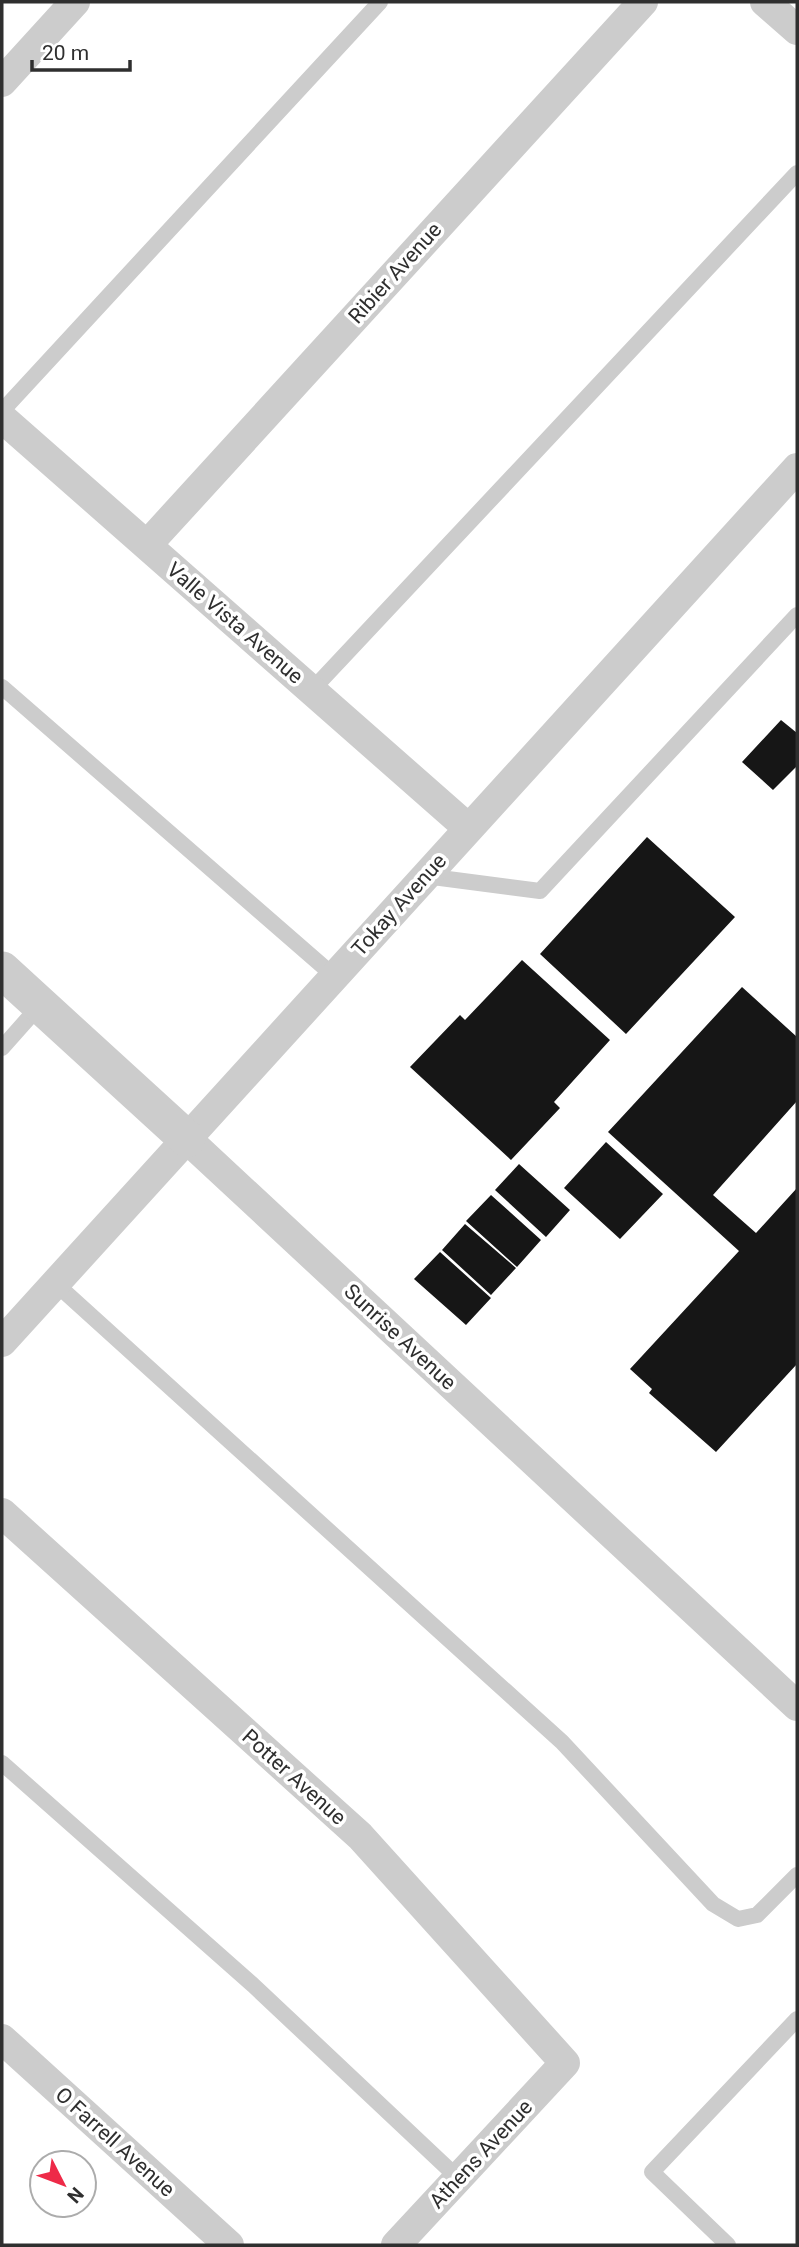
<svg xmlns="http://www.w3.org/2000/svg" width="799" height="2247" font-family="Roboto,sans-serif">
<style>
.building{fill:#161616}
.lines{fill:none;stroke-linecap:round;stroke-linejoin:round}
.service{stroke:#ccc;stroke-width:16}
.minor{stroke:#ccc;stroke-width:30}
.tertiary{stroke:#ccc;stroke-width:37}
.labels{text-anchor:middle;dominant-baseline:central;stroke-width:7;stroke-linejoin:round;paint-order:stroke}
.street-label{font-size:21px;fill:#2f2f2f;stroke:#fff}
</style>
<rect width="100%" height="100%" fill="#fff"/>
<!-- building -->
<path class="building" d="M781 720 797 733V766L773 790 742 762Z
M647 837 735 917 626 1034 540 954Z
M522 960 610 1040 554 1102 560 1108 511 1160 410 1067 460 1015 465 1020Z
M742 987 797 1037V1101L713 1195 756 1233 797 1188V1364L716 1452 649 1393 652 1389 630 1369 739 1251 608 1132Z
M606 1142 663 1194 620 1239 564 1188Z
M519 1164 570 1210 546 1237 495 1190Z
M491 1195 541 1240 517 1267 466 1221Z
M465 1224 516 1268 491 1295 442 1250Z
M440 1252 491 1298 466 1325 414 1279Z"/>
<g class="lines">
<!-- service -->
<path class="service" d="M2 411 380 2
M2 687 334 976
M312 690 797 173
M425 876 540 891 797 615
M2 1048 41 1004
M55 1283 562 1742 713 1904 738 1919 757 1915 797 1875
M2 1763 253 1985 458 2178
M728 2245 652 2172 797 2019"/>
<!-- minor -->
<path class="minor" d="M765 2 797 30
M2 82 75 2
M2 418 468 828
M147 545 643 2
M187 1139 797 1706
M2 1342 797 468
M2 1513 360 1836 565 2063 396 2245
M2 2039 229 2245"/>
<!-- tertiary -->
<path class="tertiary" d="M2 970 187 1139"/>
</g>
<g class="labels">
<!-- street labels -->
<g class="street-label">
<text transform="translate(395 273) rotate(-48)">Ribier Avenue</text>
<text transform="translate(235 623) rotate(41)">Valle Vista Avenue</text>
<text transform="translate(399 905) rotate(-48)">Tokay Avenue</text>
<text transform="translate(400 1337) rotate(43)">Sunrise Avenue</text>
<text transform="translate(294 1777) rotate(42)">Potter Avenue</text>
<text transform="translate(115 2142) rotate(42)">O Farrell Avenue</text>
<text transform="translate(481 2154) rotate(-47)">Athens Avenue</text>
</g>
</g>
<!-- border -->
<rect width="799" height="2247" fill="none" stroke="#2f2f2f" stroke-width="7"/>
<!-- north arrow -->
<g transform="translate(63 2184) rotate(132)"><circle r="33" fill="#ffffff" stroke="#acacac" stroke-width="2"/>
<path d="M0-5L12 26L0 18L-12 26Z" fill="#ee2a48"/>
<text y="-10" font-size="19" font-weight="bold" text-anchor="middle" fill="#2f2f2f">N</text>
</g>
<!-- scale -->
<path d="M32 60v10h98v-10" fill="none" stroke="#2f2f2f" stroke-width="3.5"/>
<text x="42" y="60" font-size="21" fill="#2f2f2f" stroke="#ffffff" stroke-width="5" paint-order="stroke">20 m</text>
</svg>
